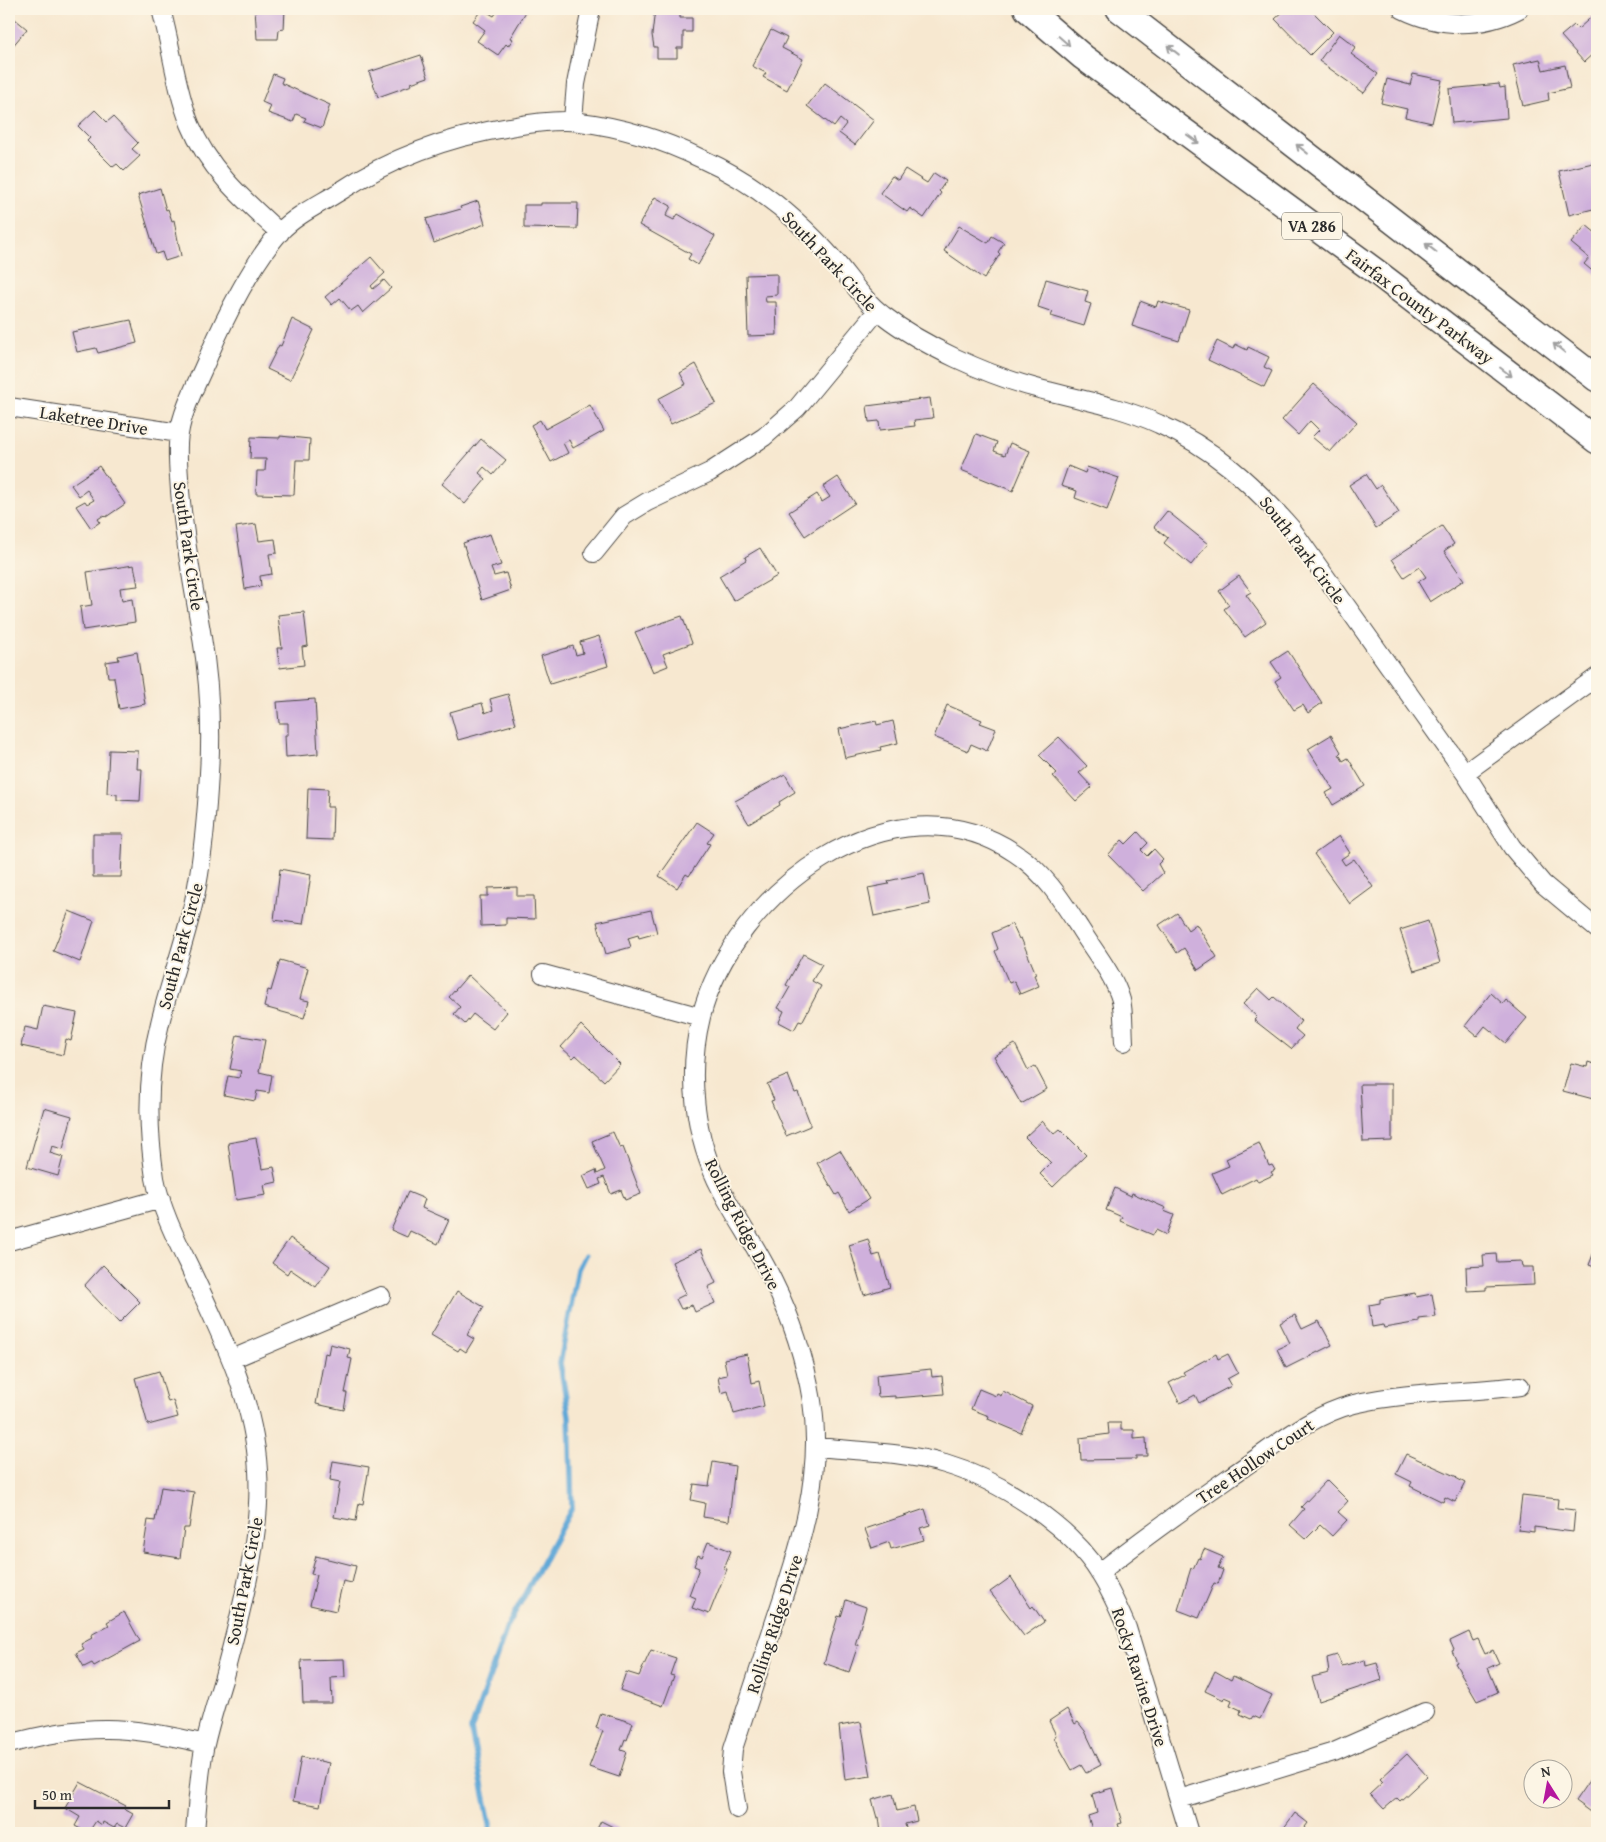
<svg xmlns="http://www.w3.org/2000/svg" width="1606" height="1842" font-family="'Gentium Book Plus',serif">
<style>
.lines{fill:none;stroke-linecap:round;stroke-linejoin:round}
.stream{stroke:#61a8d7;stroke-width:5.5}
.building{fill:#cfb0dc}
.minor-casing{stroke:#4a4744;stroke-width:20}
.highway-casing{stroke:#4a4744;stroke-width:28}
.minor{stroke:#fff;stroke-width:18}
.highway{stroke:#fff;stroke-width:25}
.oneway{stroke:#a0a0a0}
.labels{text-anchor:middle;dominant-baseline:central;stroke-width:4;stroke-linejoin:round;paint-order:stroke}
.shield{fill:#fcf5e5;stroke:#6a6863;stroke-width:1}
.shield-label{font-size:16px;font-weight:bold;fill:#2b2b2b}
.street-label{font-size:18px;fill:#2b2b2b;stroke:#fcf5e5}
</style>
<rect width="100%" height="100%" fill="#fcf5e5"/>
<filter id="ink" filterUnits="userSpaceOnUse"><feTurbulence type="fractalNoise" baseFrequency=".02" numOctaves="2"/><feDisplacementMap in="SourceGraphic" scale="10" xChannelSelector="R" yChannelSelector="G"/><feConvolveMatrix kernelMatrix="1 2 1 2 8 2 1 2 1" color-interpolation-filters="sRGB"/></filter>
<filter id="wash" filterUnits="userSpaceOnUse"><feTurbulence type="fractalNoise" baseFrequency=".0096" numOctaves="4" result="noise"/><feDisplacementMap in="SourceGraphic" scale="20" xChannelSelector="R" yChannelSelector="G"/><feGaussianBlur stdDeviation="1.12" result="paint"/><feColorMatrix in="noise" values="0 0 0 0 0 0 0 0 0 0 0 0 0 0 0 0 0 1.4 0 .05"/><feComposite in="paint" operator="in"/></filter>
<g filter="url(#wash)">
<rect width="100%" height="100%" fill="#f7e8d0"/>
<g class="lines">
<!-- stream -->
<path class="stream" d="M489 1833 490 1824 471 1730 507 1627 572 1508 569 1416 560 1363 578 1269 585 1255"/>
</g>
<g id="blocks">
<!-- building -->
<path class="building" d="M255 9H285L284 29 279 30 278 39H257Z
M482 9 494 16 499 9 527 10 510 38 513 39 508 46 506 44 498 55 477 41 485 30 473 21Z
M655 9H680V18H692V32H683V48H677V58H657V47H654L652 35Z
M1286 9H1310L1333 32 1310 55 1275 19Z
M1597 12V50L1584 62 1561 36 1574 25 1578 29Z
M9 14 27 29 11 48 9 46Z
M771 30 787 38 782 48 803 59 787 90 763 77 766 73 752 66Z
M1339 34 1356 47 1351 54 1378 74 1364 93 1319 61Z
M421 55 428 77 411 83 412 85 378 97 369 72Z
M1540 59 1543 70 1565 65 1570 88 1548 93 1549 100 1523 106 1513 65Z
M273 74 283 78 281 83 330 105 322 128 304 121 306 118 296 114 293 122 268 113 271 106 262 102Z
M1413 74 1442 80 1432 123 1405 117 1407 109 1381 103 1387 79 1410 85Z
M825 83 874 120 855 145 839 133 846 124 840 119 834 127 807 106Z
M1499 84 1500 88 1505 87 1507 118 1452 123 1449 89Z
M95 110 107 122 113 117 138 143 132 149 140 156 124 171 117 164 113 167 87 141 90 138 78 126Z
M1597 162V208L1569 215 1559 171Z
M905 169 927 183 934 173 946 181 939 191 941 193 924 218 910 208 907 212 880 193 892 176 898 180Z
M160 188 166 210 168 209 172 221 174 220 181 256 165 261 162 252 156 254 138 195Z
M655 197 671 206 666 216 674 220 678 214 715 236 698 265 688 259 691 254 639 225Z
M478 201 485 224 434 243 426 219 461 209 460 207Z
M541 203H578L577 229 524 228V205H541Z
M1586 225 1597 234V275L1584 264 1589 258 1571 243Z
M959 226 988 243 992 236 1004 243 998 252 1000 254 984 279 944 251Z
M371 257 385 273 371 286 373 289 384 280 391 288 363 313 358 306 351 311 340 298 332 305 325 297Z
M777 274V295L765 296 766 302H776L777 335 748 336 746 275Z
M1046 279 1088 291 1085 302 1091 304 1084 326 1051 316 1053 312 1038 307Z
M1140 301 1156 307 1158 301 1189 310 1179 341 1132 326Z
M292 319 314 330 290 380 267 369 279 345 281 346Z
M131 320 137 343 98 353 96 348 77 352 72 332Z
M1217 341 1233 349 1235 344 1247 350 1248 347 1269 357 1264 367 1272 371 1264 387 1208 360Z
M696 364 716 403 671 424 658 399 686 384 680 373Z
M1314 384 1357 422 1330 452 1312 437 1319 430 1310 421 1298 435 1282 420Z
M930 398 933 418 914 420 915 426 880 430 879 421 869 422 867 406Z
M590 405 604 431 573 448 569 440 563 443 568 453 551 462 531 425 540 420 545 429Z
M976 434 997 442 994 451 1005 455 1010 443 1030 451 1013 491 961 470Z
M280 436 310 439 309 460H296L294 495 256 494 257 471H265L266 459H250L251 437 280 438Z
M481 439 506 460 493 475 484 467 479 473 486 479 465 504 442 484Z
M99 466 125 504 106 517 104 515 98 519 100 522 91 528 76 506 85 501 87 504 94 500 87 490 79 496 71 485Z
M1068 466 1085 473 1087 467 1119 478 1107 510 1075 498 1077 491 1061 486Z
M1366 474 1376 489 1381 485 1399 513 1376 528 1349 485Z
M838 477 855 503 805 536 789 512 817 494 822 502 830 497 823 487Z
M1167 511 1208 544 1191 565 1164 543 1168 538 1154 527Z
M256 524 259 541 275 539 277 553 269 554 272 574 260 576 261 586 245 589 236 527Z
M1442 526 1454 544 1444 551 1464 580 1430 602 1418 582 1426 577 1419 567 1404 577 1392 559Z
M490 534 501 565 491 568 494 576 506 573 511 590 482 600 463 543Z
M760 548 777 576 734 601 719 576 746 560 745 557Z
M134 565 138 586 120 588 122 601 132 599 135 622 83 630 80 607 92 605 87 572Z
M1239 576 1251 592 1246 595 1266 622 1245 637 1224 609 1229 605 1219 591Z
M304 612 308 646 302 647 304 665 280 668 277 648H282L278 615Z
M682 616 692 643 663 654 668 666 653 672 635 632Z
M599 636 608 666 550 684 541 656 573 646 576 655 583 653 580 642Z
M1288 651 1322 703 1308 713 1303 705 1294 710 1275 681 1281 677 1271 662Z
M137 652 145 704 119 709 114 677H108L106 662 119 660 118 656Z
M508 694 516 724 458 740 450 712 482 703 485 713 493 710 490 699Z
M315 699 318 754 286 757 285 735H288V723H279L277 702Z
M947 705 982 720 980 723 996 729 987 751 971 744 968 751 934 737Z
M876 721 877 725 893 721 898 743 880 747 881 750 845 758 839 729Z
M1331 735 1341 752 1339 754 1343 761 1348 758 1365 786 1333 805 1326 793 1333 789 1308 749Z
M1059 737 1087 766 1079 773 1092 787 1076 801 1053 776 1057 773 1039 755Z
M109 750 138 751 137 769H142L140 801 117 800V794L107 793Z
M785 774 795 792 779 802 780 805 749 824 735 801Z
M308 788 328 789 327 807H333L332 840 306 839Z
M697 822 714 833 707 843 710 844 689 876 686 874 677 888 659 876Z
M1138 832 1148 843 1141 850 1147 856 1154 849 1163 859 1158 864 1163 873 1143 891 1108 855 1122 840 1126 844Z
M93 834H123L121 877H93Z
M1339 836 1350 853 1341 859 1345 865 1354 859 1373 887 1350 904 1314 854Z
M280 869 311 875 303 924 274 920Z
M924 873 930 904 874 916 868 888 889 884 888 881Z
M517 887V896H534L535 919 506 918V925L481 926 480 896H488V888Z
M651 910 657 933 639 938 638 935 628 938 631 947 606 954 597 922Z
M69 911 94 921 80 962 53 951Z
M1177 913 1188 930 1196 924 1217 957 1198 970 1184 948 1177 953 1159 925Z
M1428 921 1440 963 1414 971 1400 930Z
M1012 924 1019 939 1021 938 1036 974 1034 975 1039 986 1020 994 1014 981 1009 983 995 951 998 949 992 933Z
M803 954 822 964 812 981 821 986 802 1022 799 1021 794 1030 779 1022 784 1011 778 1008 790 987 786 985Z
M280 960 308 968 300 999 309 1001 304 1018 264 1007 268 990 271 991Z
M468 975 507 1012 493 1029 473 1014 465 1024 454 1014 460 1007 449 997Z
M1258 988 1271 1000 1274 997 1301 1021 1295 1029 1303 1036 1291 1049 1254 1020 1257 1017 1243 1004Z
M1491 993 1503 1004 1506 1000 1527 1018 1506 1043 1485 1026 1477 1036 1465 1026Z
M43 1006 77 1013 71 1041 66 1039 63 1055 21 1046 25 1027 38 1030Z
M581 1025 620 1064 604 1081 576 1055 573 1058 561 1047Z
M237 1035 265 1040 259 1072 272 1075 269 1093 257 1091 255 1101 224 1095 228 1076 239 1078 241 1071 230 1069Z
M1015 1044 1028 1070 1035 1066 1047 1089 1021 1104 994 1056Z
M1588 1062 1597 1065V1100L1563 1091 1571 1063 1587 1067Z
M788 1075 795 1093 798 1092 810 1123V1126L786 1136 771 1101 774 1100 767 1084Z
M1360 1084H1392V1141L1363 1142Z
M44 1108 72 1116 63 1149 52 1146 50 1153 63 1157 58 1176 27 1167Z
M1042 1121 1054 1134 1060 1129 1086 1155 1053 1187 1040 1174 1051 1163 1025 1137Z
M613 1132 620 1148 623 1147 641 1194 625 1200 621 1190 611 1194 604 1177 599 1179 601 1184 589 1189 583 1176 596 1170 597 1174 605 1170 592 1141Z
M256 1138 262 1169 274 1167 277 1182 264 1185 266 1195 236 1200 228 1143Z
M1259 1143 1269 1166 1272 1165 1275 1170 1271 1172 1273 1175 1258 1182 1256 1178 1222 1195 1212 1173 1229 1166 1226 1159Z
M840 1150 869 1199 849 1211 839 1193 836 1195 817 1163Z
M1115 1188 1131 1196 1132 1193 1166 1208 1164 1211 1174 1215 1166 1235 1156 1230 1153 1235 1120 1221 1122 1217 1106 1210Z
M408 1192 425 1199 422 1208 449 1220 438 1244 410 1231 407 1237 391 1230Z
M290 1238 330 1266 316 1287 290 1269 287 1274 272 1263Z
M868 1239 873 1256 880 1254 890 1287 864 1295 849 1245Z
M1597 1244V1268L1589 1265Z
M701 1249 716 1283 708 1287 715 1303 695 1312 692 1305 681 1309 676 1299 686 1294 672 1262Z
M1496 1254 1497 1262 1521 1261 1522 1267H1533L1534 1285 1486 1287V1290L1467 1291 1466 1267 1484 1266 1483 1255Z
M103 1265 140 1302 119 1323 84 1286Z
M457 1291 484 1307 467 1335 474 1339 466 1352 460 1348 458 1351 431 1335Z
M1415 1293 1416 1297 1432 1294 1436 1317 1419 1319V1322L1384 1328 1383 1325 1372 1327 1369 1305 1380 1303V1299Z
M1295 1315 1302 1329 1319 1321 1332 1345 1286 1368 1277 1349 1290 1343 1280 1323Z
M330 1344 350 1349 348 1358 352 1359 345 1393H347L344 1410 316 1404 325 1353 328 1354Z
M747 1354 752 1383 759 1381 764 1406 734 1414 728 1391 721 1393 718 1377 727 1375 724 1359Z
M1216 1354 1218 1359 1228 1354 1238 1373 1227 1379 1231 1386 1199 1403 1195 1395 1180 1403 1169 1383 1185 1375 1183 1372Z
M931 1369 932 1377 942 1376 944 1394 895 1398V1396L878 1397 876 1375Z
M159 1371 168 1402 173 1400 178 1417 148 1425 135 1378Z
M979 1389 996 1396 997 1394 1001 1396 1003 1391 1032 1406 1021 1433 988 1419 989 1416 971 1409Z
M1108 1423H1121V1430H1134V1439L1146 1438 1147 1456H1136V1459L1081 1460 1080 1438 1109 1434Z
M1406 1454 1457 1477 1456 1478 1465 1483 1455 1502 1445 1497 1443 1502 1410 1486 1412 1482 1396 1474Z
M333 1461 369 1467 363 1504 359 1503 356 1521 334 1517 340 1482 330 1480Z
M713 1462 735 1466 729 1521 703 1517 705 1503 691 1500 694 1484 709 1486Z
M1327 1480 1348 1501 1338 1512 1347 1520 1332 1536 1320 1525 1306 1539 1290 1525 1304 1509 1301 1507Z
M161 1487 194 1492 189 1528H184L180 1558 143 1552 148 1520 155 1521Z
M1522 1495 1558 1499 1557 1508 1575 1510 1573 1532 1534 1527V1532L1518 1530Z
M925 1509 930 1525 920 1528 924 1540 891 1549 889 1542 872 1548 865 1529Z
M708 1542 731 1551 724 1568 727 1569 709 1614 692 1608 696 1598 689 1595 699 1568 694 1566 698 1555 702 1557Z
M1204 1549 1223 1557 1218 1568 1223 1570 1218 1584 1214 1583 1199 1618 1178 1610 1191 1568 1193 1569 1198 1558 1200 1559Z
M316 1556 356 1566 352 1583 343 1581 336 1611 310 1605 317 1575 311 1574Z
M1011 1577 1031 1608 1033 1606 1044 1622 1024 1636 990 1592Z
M846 1600 866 1607 855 1645H858L849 1672 824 1663 838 1616 841 1617Z
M124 1612 140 1641 94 1666 92 1663 84 1667 76 1653 84 1649 81 1644 92 1638 91 1635 109 1625 107 1622Z
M1469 1632 1473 1641 1478 1639 1485 1654 1493 1650 1499 1663 1488 1668 1498 1692 1477 1701 1455 1663 1457 1662 1452 1651 1454 1650 1450 1641Z
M651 1650 676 1658 670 1675 674 1676 663 1706 620 1690 626 1672 639 1676Z
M1337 1655 1342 1666 1365 1660 1366 1666 1377 1663 1382 1680 1319 1701 1312 1677 1329 1673 1327 1658Z
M344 1659 345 1677 331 1678 332 1703H303L301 1660Z
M1215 1671 1231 1680 1233 1676 1272 1695 1260 1719 1253 1716 1251 1719 1240 1714 1241 1710 1230 1705 1232 1700 1225 1697 1224 1700 1205 1691Z
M1067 1709 1075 1724 1078 1722 1085 1731 1101 1765 1086 1773 1081 1765 1072 1770 1054 1738 1056 1735 1049 1721Z
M601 1713 633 1723 627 1740 625 1739 621 1750 627 1752 619 1777 589 1767 603 1731 596 1728Z
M861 1722 871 1776 845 1780 839 1726Z
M1407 1754 1427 1776 1400 1801 1397 1798 1384 1809 1370 1794 1383 1782 1380 1779Z
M301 1757 329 1763 320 1806 293 1801Z
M1597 1769V1817L1575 1801Z
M80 1782 126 1806 124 1809 133 1814 125 1828 117 1824 114 1828 103 1822 102 1825 96 1821 88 1833 75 1826 80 1817 65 1808Z
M1112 1788 1122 1823 1118 1824 1121 1833H1093L1088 1816 1097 1813 1092 1794Z
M893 1794 897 1811 914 1807 917 1821 905 1824 907 1833H881L879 1817 877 1818 872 1800Z
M1295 1813 1308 1823 1302 1831 1305 1833H1280Z
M601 1821 621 1831 620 1833H595Z"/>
</g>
</g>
<g filter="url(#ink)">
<use href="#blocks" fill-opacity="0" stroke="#4a4744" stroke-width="1"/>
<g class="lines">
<defs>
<path id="minor" d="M1402 9C1440 28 1482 28 1519 9
M162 13C172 50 176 89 190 124 208 169 245 201 280 233
M573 120 576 84 591 9
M9 407 179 433
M594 553 624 516 647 502 710 472 764 437 797 408 877 311
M1465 773 1597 677
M543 974 701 1017
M9 1241 161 1199
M232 1359 381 1296
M817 1447C859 1451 903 1452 945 1464 999 1480 1070 1525 1100 1574 1111 1591 1119 1610 1127 1628L1189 1833
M1099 1573C1144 1537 1190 1505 1237 1472 1274 1447 1310 1415 1354 1404 1408 1391 1465 1393 1520 1386
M9 1744C85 1723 128 1725 205 1744
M1179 1799 1334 1752 1425 1712
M737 1809 731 1772 733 1749C747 1706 761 1664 775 1621 799 1550 824 1477 812 1401 805 1359 792 1319 773 1281 758 1249 737 1220 721 1189 694 1138 687 1073 701 1017 732 893 892 771 1015 853 1043 871 1061 899 1079 927 1093 950 1113 973 1121 1000 1124 1013 1123 1028 1124 1042
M195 1833C197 1805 199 1776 204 1749 209 1725 216 1703 223 1680 240 1616 262 1537 258 1471 254 1398 221 1335 191 1270 177 1241 161 1210 155 1178 147 1127 147 1073 160 1023 171 977 189 932 197 886 204 848 207 810 209 773 212 726 209 678 201 631 193 584 184 539 180 491 179 473 176 452 179 434 183 407 199 380 209 355 225 317 253 262 280 232 296 215 320 204 339 192 392 157 447 137 510 127 532 123 558 119 580 122 622 127 665 141 702 159 754 182 799 219 836 262 851 280 864 301 883 315 923 346 987 375 1036 388 1077 399 1120 406 1159 424 1212 447 1253 484 1291 528L1465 773 1512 847 1543 884 1597 929"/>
<path id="highway" d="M1027 9 1083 57 1379 274 1597 441
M1119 9 1597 379"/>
</defs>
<!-- minor casing -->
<use href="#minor" class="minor-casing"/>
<!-- highway casing -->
<use href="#highway" class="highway-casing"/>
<!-- minor -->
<use href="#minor" class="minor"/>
<!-- highway -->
<use href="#highway" class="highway"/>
</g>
<!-- one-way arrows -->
<defs><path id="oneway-shaft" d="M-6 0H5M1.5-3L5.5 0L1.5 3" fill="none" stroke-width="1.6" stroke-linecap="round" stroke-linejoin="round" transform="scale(1.25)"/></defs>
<g class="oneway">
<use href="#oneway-shaft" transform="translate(1064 41) rotate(41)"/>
<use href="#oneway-shaft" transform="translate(1173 50) rotate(-142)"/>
<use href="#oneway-shaft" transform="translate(1193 139) rotate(36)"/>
<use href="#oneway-shaft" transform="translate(1302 149) rotate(-142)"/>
<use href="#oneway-shaft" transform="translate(1431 248) rotate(-142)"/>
<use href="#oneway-shaft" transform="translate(1559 348) rotate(-141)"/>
<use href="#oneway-shaft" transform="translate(1506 372) rotate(37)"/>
</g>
</g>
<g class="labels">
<!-- shield labels -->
<rect class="shield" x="1282" y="212.5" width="60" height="27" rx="4"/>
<g class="shield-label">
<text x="1312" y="226">VA 286</text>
</g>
<!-- street labels -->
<g class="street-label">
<text transform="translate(830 261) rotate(47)">South Park Circle</text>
<text transform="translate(1420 306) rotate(37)">Fairfax County Parkway</text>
<text transform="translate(94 420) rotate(9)">Laketree Drive</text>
<text transform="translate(189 546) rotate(82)">South Park Circle</text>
<text transform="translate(1303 550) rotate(53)">South Park Circle</text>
<text transform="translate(180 946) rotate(-75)">South Park Circle</text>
<text transform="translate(743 1224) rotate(63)">Rolling Ridge Drive</text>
<text transform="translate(1255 1461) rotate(-34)">Tree Hollow Court</text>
<text transform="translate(244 1581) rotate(-79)">South Park Circle</text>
<text transform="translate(774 1624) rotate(-72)">Rolling Ridge Drive</text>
<text transform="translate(1140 1677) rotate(72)">Rocky Ravine Drive</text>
</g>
</g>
<!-- margin -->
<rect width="1606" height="1842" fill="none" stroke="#fcf5e5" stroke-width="30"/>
<!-- north arrow -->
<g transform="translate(1548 1784) rotate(349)"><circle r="24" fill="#fcf5e5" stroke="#a8a49b"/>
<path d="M0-4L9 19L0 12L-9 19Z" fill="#b5179e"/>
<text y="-8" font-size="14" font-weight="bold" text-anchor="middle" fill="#2b2b2b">N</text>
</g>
<!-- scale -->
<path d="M35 1800v8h134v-8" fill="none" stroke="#2b2b2b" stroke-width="2.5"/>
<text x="42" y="1800" font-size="15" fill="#2b2b2b" stroke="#fcf5e5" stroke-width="4" paint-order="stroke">50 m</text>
</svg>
